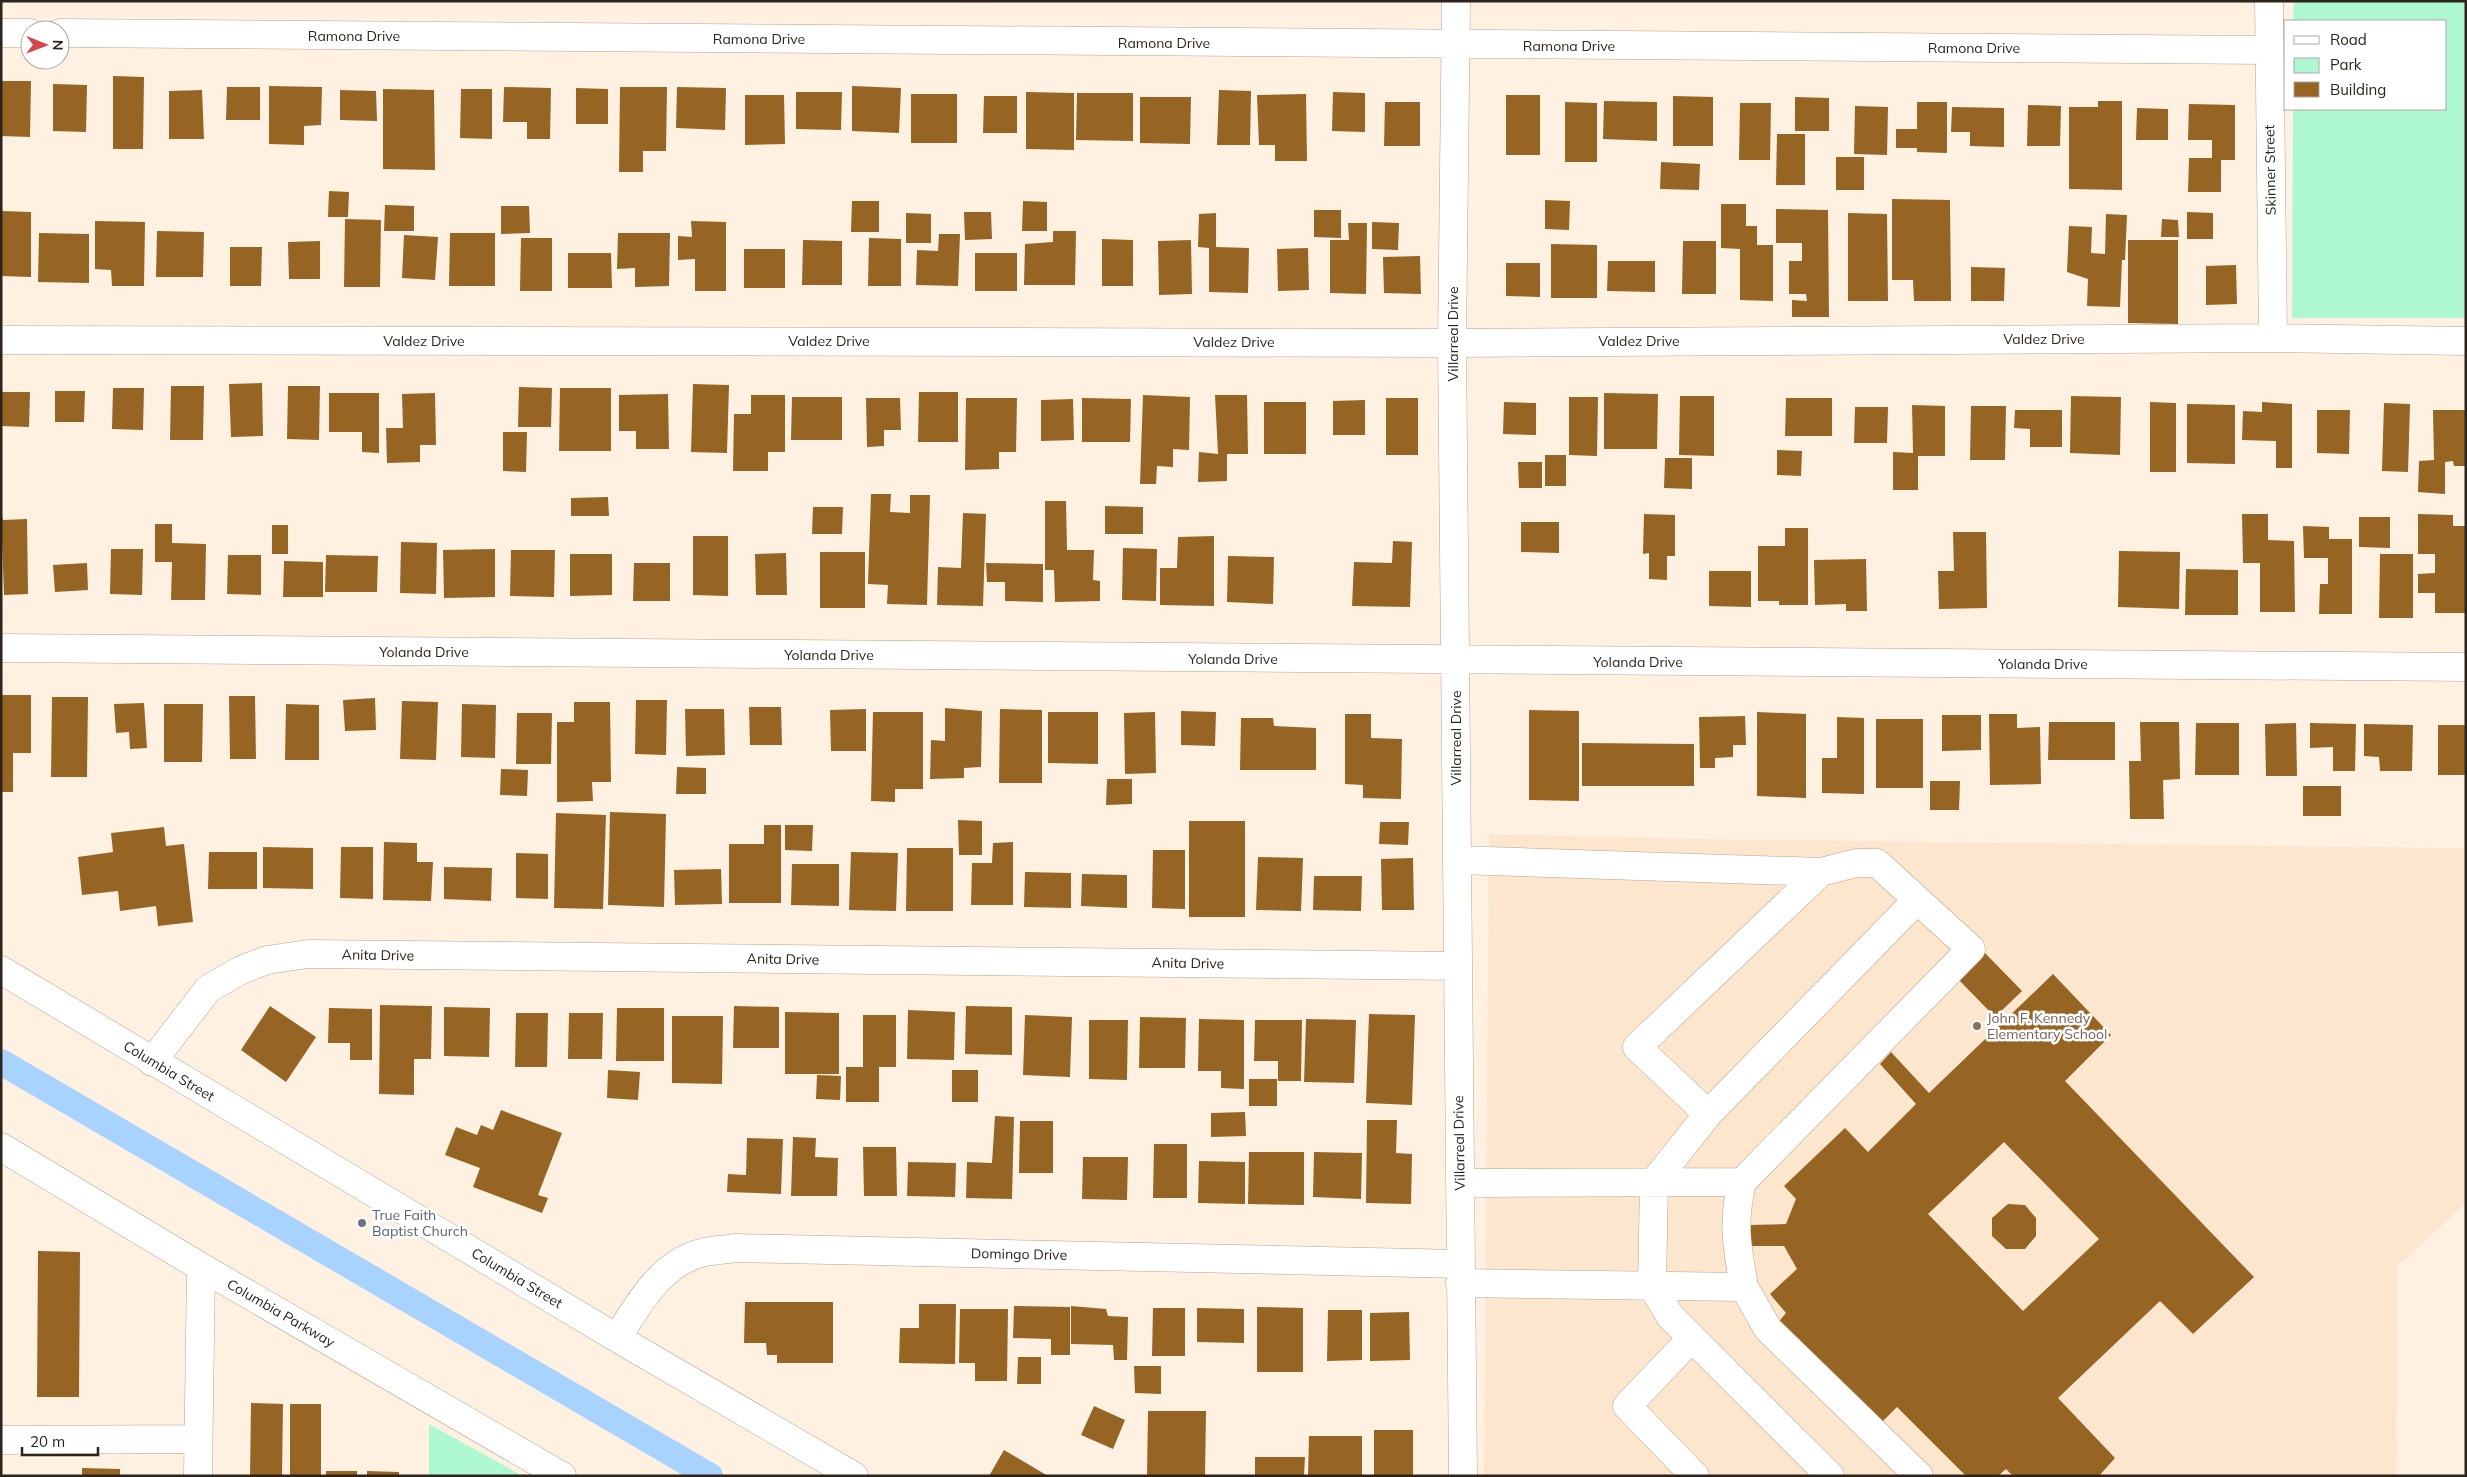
<svg xmlns="http://www.w3.org/2000/svg" width="2467" height="1477" font-family="Mulish,sans-serif">
<style>
.built{fill:#fce6ce}
.green{fill:#aef8d1}
.lines{fill:none;stroke-linecap:round;stroke-linejoin:round}
.canal{stroke:#a8d3ff;stroke-width:26}
.building{fill:#966423;fill-rule:evenodd}
.minor-casing{stroke:#b7a38c;stroke-width:29}
.minor{stroke:#fff;stroke-width:28}
.education-dot{fill:#8d6e63;stroke:#fff;stroke-width:2}
.worship-dot{fill:#6b7280;stroke:#fff;stroke-width:2}
.labels{text-anchor:middle;dominant-baseline:central;stroke-width:5;stroke-linejoin:round;paint-order:stroke}
.street-label{font-size:14px;fill:#2d251c;stroke:#fff}
.education-label{font-size:14px;fill:#785e54;stroke:#fff;text-anchor:start}
.worship-label{font-size:14px;fill:#5b616d;stroke:#fff;text-anchor:start}
</style>
<rect width="100%" height="100%" fill="#fef1e2"/>
<!-- built -->
<path class="built" d="M1489 834 1695 839 2466 848V1203L2398 1266 2396 1476H1484Z"/>
<!-- green -->
<path class="green" d="M2294 1H2466V318H2292L2293 109H2446V21H2293Z
M429 1424 523 1476H429Z"/>
<g class="lines">
<!-- canal -->
<path class="canal" d="M1 1062 710 1476"/>
</g>
<!-- building -->
<path class="building" d="M113 76 144 77 143 149H113Z
M1 81H31L30 137 1 136Z
M53 84 87 85 86 132 53 131Z
M269 86 322 87 321 125 304 126V145L269 144Z
M852 86 901 88 899 133 852 131Z
M227 87H260V120H226Z
M504 87 551 88 550 139H527V122H503Z
M620 87H667L666 151H643V172H619Z
M677 87 726 88 725 130 676 128Z
M576 88 608 89V124H576Z
M383 89 434 90 435 170 383 169Z
M461 89H492V139L460 138Z
M202 90 204 139H169V91Z
M340 90 376 91 377 121 340 120Z
M1219 90 1251 91 1250 145H1217Z
M796 92H842L841 130 796 129Z
M1026 92 1074 93V150L1026 149Z
M1333 92 1365 93V132L1332 131Z
M1077 93H1133V141L1076 140Z
M911 94H957V143H911Z
M1306 94 1307 161H1275V145H1259L1257 95Z
M745 95H784L785 144 745 145Z
M1506 95H1540V155H1506Z
M984 96H1017V133H983Z
M1673 96 1713 97V146H1673Z
M1140 97H1191L1190 144 1140 143Z
M1795 97 1829 98V131H1795Z
M1604 101 1657 102V141L1603 139Z
M2098 101H2122V190L2069 189V107H2098Z
M1385 102H1420V146H1384Z
M1565 102 1597 103V162H1565Z
M1917 102H1947V153L1917 152V148H1896V129H1917Z
M1740 103H1771L1770 160H1739Z
M2189 104 2235 105V160H2221V192H2188L2189 158H2212V140H2188Z
M2028 105 2061 106 2060 146H2027Z
M1855 106 1888 107 1887 155 1854 154Z
M1952 107 2004 108V147L1970 146V132H1951Z
M2137 108 2168 109V140H2136Z
M1777 134H1805V185H1776Z
M1836 157H1864V190H1836Z
M1661 162 1700 164 1699 190 1660 189Z
M329 191 349 192 348 217H328Z
M1892 199 1950 200 1951 301H1914L1913 280H1892Z
M1545 200 1570 201 1569 230 1545 229Z
M852 201H879V232H851Z
M1023 201 1047 202V231H1022Z
M1721 204H1746V226H1757V245H1773V301L1740 300V249L1721 248Z
M385 205 414 206V231H384Z
M501 206H529L530 233 501 234Z
M1776 209 1828 210 1829 317H1792V300L1807 301 1806 294H1789V261H1802V243H1776Z
M1314 210H1341V238L1314 237Z
M1 211 31 212V277L1 276Z
M964 212H991L992 239 965 240Z
M2187 212 2213 213V239H2187Z
M906 213 931 214V243H906Z
M1216 213V247L1249 248 1248 293 1209 292V248L1198 247 1199 214Z
M1848 213 1887 214 1888 301H1848Z
M2106 214 2127 215 2125 260H2122L2120 307 2087 306 2088 279 2067 272 2069 226 2092 227 2091 253 2105 254Z
M345 219 381 220 380 287H344Z
M2162 219 2178 220 2179 237H2161Z
M95 221 145 222 144 286H112L111 270 95 269Z
M691 221 726 222V291H695V259L678 260V236L692 237Z
M1372 222 1399 223 1398 250 1372 249Z
M1348 223H1367L1366 294 1330 293V240H1349Z
M157 231 204 232 203 277H156Z
M1053 231H1076L1075 285H1024L1025 244 1053 242Z
M39 233 89 234V283L38 282Z
M450 233H495V286H449Z
M618 233H670L669 286 635 287V268L617 269Z
M939 234H960L958 286 916 285 917 250 938 251Z
M404 235 438 237 435 280 402 278Z
M521 238H552V291H520Z
M869 238 901 239V286H868Z
M1102 239 1133 240V286H1102Z
M803 240 842 241V285H802Z
M1191 240 1192 294 1159 295 1158 241Z
M2128 240H2178V324L2128 323Z
M320 241V279H289L288 242Z
M1683 241H1716V294H1682Z
M1551 244 1597 245V298H1551Z
M230 247H262L261 286H230Z
M1308 248 1309 290 1278 291 1277 249Z
M744 249H785V288H744Z
M568 253H611L612 288H568Z
M975 253H1017V291H975Z
M1420 256 1421 294 1384 293 1383 257Z
M1608 261H1655V292L1607 291Z
M1506 263H1540V297L1506 296Z
M2236 265 2237 304 2206 305V266Z
M1971 267 2005 268 2004 301H1971Z
M262 383 263 436 231 437 229 384Z
M693 384 729 385 727 453 691 452Z
M171 386H204L203 440H170Z
M288 386H320L319 440 287 439Z
M519 387 552 388 551 427H518Z
M113 388H144L143 430 112 429Z
M560 388H611V451H559Z
M55 391H85L84 422H55Z
M1 392H30L29 427 1 426Z
M919 392H958V442H918Z
M329 393H379V453L362 452V432H329Z
M435 393 436 445H420V462L387 463 386 428H403L402 394Z
M1604 393 1658 394 1657 449H1604Z
M668 394 669 449H636V431H619V395Z
M751 395H785V452H768V471H733L734 414H751Z
M1143 395 1190 397 1189 450 1173 449V467L1157 466 1156 484H1140Z
M1215 395H1247L1248 454H1227V481L1198 482 1199 452 1218 454Z
M1680 396H1714V456L1679 455Z
M2071 396 2121 397 2120 455 2070 453Z
M792 397H842V440H791Z
M1569 397H1598L1597 456 1569 455Z
M866 398H900L901 430H884V446L867 447Z
M966 398H1017L1016 452H999V469L965 470Z
M1082 398 1131 399 1130 442H1082Z
M1386 398H1418V455H1386Z
M1786 398H1832V436H1785Z
M1073 399 1074 440 1041 441V400Z
M1365 400V435H1333V401Z
M1264 402H1306V454H1264Z
M1504 402 1536 403V435L1503 434Z
M2150 402 2176 403V472H2150Z
M2262 402 2292 404V468H2276V441L2242 440 2243 411 2262 412Z
M2384 403 2410 404 2408 472 2382 471Z
M2187 404 2235 405V464L2187 463Z
M1912 405 1945 406V456H1918V490H1893V452L1913 453Z
M1971 406H2006L2005 460H1970Z
M1855 407H1888L1887 443H1854Z
M2015 410H2062V447H2030V429L2014 428Z
M2317 410H2350L2349 454 2317 453Z
M2433 410H2466V466H2454L2453 461 2445 462V494L2418 492 2419 461 2434 460Z
M503 432H527L526 472 503 471Z
M1777 450 1802 451 1801 476 1777 475Z
M1545 455H1566V486H1545Z
M1665 458H1692V489L1664 488Z
M1518 462H1542V488H1519Z
M871 494H891L890 512 910 513V495H930L927 605 887 604 888 585 868 584Z
M608 497 609 516H571V498Z
M1045 501H1066L1067 550H1094L1093 580 1100 581V601L1055 602 1054 570H1045Z
M1105 506 1143 507V534H1105Z
M813 507H843L842 534H812Z
M1 512 3 520 27 519 28 594 4 595Z
M963 513 986 514 983 606 937 605 938 567 961 568Z
M1644 514 1675 515V556H1667V580L1649 579V553L1643 554Z
M2242 514H2268V540L2294 541 2295 612H2260V563H2243Z
M2418 514 2453 515V526H2466V613H2435V593H2418V574L2435 573V554H2418Z
M2359 517H2390V548L2359 547Z
M1521 522H1559V553L1521 552Z
M155 524H172V543L206 544 205 600H171L172 562H155Z
M272 525H288V554H272Z
M2303 526 2329 527V539H2352V614H2319L2320 584H2328V558H2304Z
M1785 528H1808V605H1779V601H1758V546H1785Z
M1953 532H1986L1987 608 1939 609 1938 571H1954Z
M693 536H728V596L693 595Z
M1214 536V606L1160 605V568H1177L1178 537Z
M1393 541 1412 542 1410 607 1352 606 1354 562 1392 563Z
M401 542 437 543 436 594 400 593Z
M1123 548 1157 549 1156 601 1122 600Z
M111 549H143L142 595 110 594Z
M495 549V597L444 598 443 550Z
M511 550H555L554 597 510 596Z
M2119 551 2180 552 2179 609 2118 607Z
M820 552H865V608H820Z
M786 553 787 595H756L755 554Z
M570 554H612V595L570 596Z
M2380 554H2413V618H2379Z
M228 555H261V595L227 594Z
M326 555 378 556 377 592H325Z
M1228 556 1274 557 1273 604 1227 602Z
M1866 559 1867 611H1846V604L1815 605 1814 560Z
M284 561 323 562V597H283Z
M87 563 88 590 55 592 53 565Z
M634 563H670V601H633Z
M986 563 1043 564V602L1005 601V582H987Z
M2186 569 2238 570V615H2185Z
M1709 571H1751V607L1709 606Z
M1 695H31V753H13V792H1Z
M229 696H255L256 759H230Z
M52 697H88L87 777H51Z
M375 698 376 730 345 731 343 700Z
M636 700H667L666 755 635 754Z
M402 701 438 702 436 760 400 759Z
M574 702H610L611 782H592L593 801 557 802V722H574Z
M144 703 147 748 130 749 129 732 116 733 114 704Z
M164 704H203L202 762H164Z
M286 704 319 705V760H285Z
M462 704 496 705 495 758 461 757Z
M749 707H781L782 745H750Z
M945 708 982 711 981 767 964 768V778L930 779 931 740 945 741Z
M685 709H724L725 755 686 756Z
M866 709V751H831L830 710Z
M1000 709 1042 710V783H999Z
M1529 710 1579 711V801L1529 800Z
M1181 711 1216 712 1215 746 1181 745Z
M873 712H923V789H895V802L871 801Z
M1048 712H1098V764L1048 763Z
M1155 712 1156 773 1125 774 1124 713Z
M1757 712 1806 714V798L1757 796Z
M517 713H552L551 764H516Z
M1345 714H1371V738L1402 739 1401 799 1363 798V785L1345 784Z
M1989 714H2017V728L2040 727 2041 784 1990 785Z
M1942 715H1981V750L1942 751Z
M1745 716 1746 745H1733V757L1715 758V768H1700L1699 717Z
M1837 717 1864 718V794L1822 793V758H1837Z
M1241 718H1273L1274 726 1316 728V770H1240Z
M1876 719H1923V788H1876Z
M2049 722H2115V760H2048Z
M2140 722H2179L2180 779 2163 780 2164 819H2130L2129 761H2141Z
M2196 723H2239V775H2195Z
M2296 723 2297 776H2266L2265 724Z
M2310 723 2356 724 2355 771H2333V747L2310 748Z
M2364 724 2413 725 2412 771H2380L2379 757 2364 756Z
M2438 725H2466V775H2438Z
M1582 743 1694 744V786H1582Z
M677 767 706 768V794H676Z
M501 769 528 770 527 796 500 795Z
M1107 779H1132V804L1106 805Z
M1930 781H1960L1959 810H1930Z
M2303 786H2341V816H2303Z
M610 812 666 814 664 907 608 905Z
M556 813 606 815 603 909 554 908Z
M958 820 982 821V855H959Z
M1189 821H1245V917H1189Z
M1380 822H1409L1408 845 1379 844Z
M764 825H781V903H729V844H764Z
M785 825H813L812 851 785 850Z
M164 827 166 846 184 844 193 922 158 926 156 906 120 911 118 891 82 895 78 857 113 852 111 833Z
M384 842 417 843V862H433L431 901 383 900Z
M1013 842V905H971L972 863H992L993 843Z
M263 847 313 848V889L263 888Z
M341 847H373V899L340 898Z
M907 848H953V911H906Z
M1153 850H1185V909L1152 908Z
M209 852H257V889H208Z
M851 852 898 853 896 911 849 910Z
M516 853 548 854V899L516 898Z
M1258 857 1303 858 1301 911 1256 910Z
M1413 858 1414 910H1382L1381 859Z
M792 864H839V906L791 905Z
M444 867 492 868 491 901 444 899Z
M721 869 722 904 675 905 674 870Z
M1025 872 1071 873V908L1024 907Z
M1082 874 1127 875V908L1081 906Z
M1314 876H1362L1361 911 1313 910Z
M1984 952 2022 991 1995 1017 1957 978Z
M2053 974 2111 1035 2065 1081 2254 1277 2193 1334 2160 1301 2058 1398 2115 1458 2099 1476H2013L2006 1469 1998 1476H1966L1897 1407 1877 1427 1776 1325 1786 1313 1770 1294 1797 1269 1784 1246H1750L1751 1225 1786 1224 1796 1199 1784 1186 1845 1128 1868 1152 1916 1104 1880 1064 1891 1052 1929 1093ZM2004 1142 2099 1239 2023 1311 1928 1214Z
M380 1005 432 1006 431 1059H414V1095L379 1094Z
M270 1006 316 1037 286 1082 241 1050Z
M734 1006 779 1007V1048H733Z
M966 1006 1012 1007V1055L965 1054Z
M444 1007 490 1008 489 1057 444 1056Z
M329 1008 372 1009V1060H350V1043H328Z
M617 1008H664V1061H616Z
M908 1010 955 1012 954 1060 907 1059Z
M785 1012 839 1013V1074H785Z
M516 1013H548L547 1067H515Z
M569 1013H603L602 1059H568Z
M1369 1014 1415 1015 1412 1105 1366 1103Z
M863 1015H896V1067H879V1102H846V1067H863Z
M1025 1015 1072 1017 1070 1077 1023 1075Z
M672 1016H723L722 1084 672 1083Z
M1140 1017 1186 1018 1185 1068H1139Z
M1199 1019 1244 1020V1089L1221 1088V1071H1198Z
M1306 1019 1356 1020 1354 1083 1304 1082Z
M1089 1020H1128L1127 1080 1089 1079Z
M1255 1020H1302L1301 1081H1278V1061H1254Z
M608 1070 640 1072 638 1100 607 1098Z
M952 1070H978V1102H952Z
M817 1075 841 1076 840 1100 816 1099Z
M1249 1079H1277V1106H1249Z
M501 1110 562 1133 538 1195 548 1198 542 1213 473 1187 480 1168 445 1155 456 1127 477 1135 481 1125 493 1130Z
M1245 1112 1246 1136 1211 1137V1113Z
M995 1116 1014 1117 1012 1199 966 1198 967 1162 992 1163Z
M1367 1120H1397L1396 1153 1412 1154 1411 1204 1366 1203Z
M1020 1121H1053V1173H1019Z
M793 1137 816 1138 815 1157 838 1158 837 1196H791Z
M747 1138 783 1139 781 1194 727 1192 728 1174 746 1175Z
M1154 1144H1187V1198H1153Z
M863 1147H896L897 1196H864Z
M1249 1152H1304V1205L1248 1204Z
M1314 1152 1362 1153 1361 1199 1313 1197Z
M1083 1157H1128L1127 1200 1082 1199Z
M1199 1161 1245 1162V1204L1198 1203Z
M908 1162 956 1163 955 1197 907 1196Z
M2008 1204 2025 1205 2036 1218V1236L2025 1249H2006L1992 1236V1218Z
M38 1251 80 1252 79 1397H37Z
M745 1302H833V1363H777V1355H767L766 1343H744Z
M919 1304H956L955 1364 899 1363 900 1328H919Z
M1014 1306 1070 1307V1355H1051V1339L1013 1338Z
M1071 1306 1106 1309 1108 1316 1128 1317 1127 1360H1114L1113 1345 1071 1344Z
M1257 1307 1303 1308V1372H1257Z
M1153 1308H1185V1356H1152Z
M1197 1308 1244 1309V1343L1197 1342Z
M960 1309H1008L1007 1381H975V1363H959Z
M1328 1310H1362V1360L1327 1361Z
M1409 1312 1410 1360 1370 1361V1313Z
M1018 1357H1041V1384H1017Z
M1134 1366H1161V1394L1135 1393Z
M251 1403 283 1404 282 1476H250Z
M290 1404H321V1476H290Z
M1094 1406 1125 1420 1113 1449 1081 1435Z
M1148 1411H1206L1205 1476H1147Z
M1374 1430H1413V1476H1374Z
M1309 1436H1362V1476H1308Z
M1004 1450 1048 1476H989Z
M1255 1457H1305L1304 1476H1255Z
M82 1468 120 1469V1476H82Z
M326 1471H357V1476H326Z
M367 1471 399 1472V1476H367Z"/>
<g class="lines">
<defs>
<path id="minor" d="M1456 1 1452 343 1463 1476
M2269 1 2273 338
M1 33H30
M60 33 2268 50
M1 340 1452 343 2273 338 2466 341
M1 648 2466 667
M1457 860 1821 872
M1 970 617 1338 854 1476
M152 1062 208 989 241 970 267 960 308 954 1458 966
M1708 1114 1917 900
M1 1147 201 1267 562 1476
M1742 1182 1971 949 1877 863H1856L1821 872 1637 1047 1708 1114 1654 1182 1652 1286 1670 1316 1830 1476
M1460 1183 1742 1182C1732 1225 1737 1245 1744 1287L1460 1283
M1744 1287 1768 1329 1919 1476
M617 1338C638 1305 660 1264 701 1253 712 1250 724 1250 735 1248L1460 1264
M1692 1338 1627 1406 1695 1476
M1 1440 198 1439
M198 1476 201 1267"/>
</defs>
<!-- minor casing -->
<use href="#minor" class="minor-casing"/>
<!-- minor -->
<use href="#minor" class="minor"/>
</g>
<!-- markers -->
<circle class="education-dot" cx="1977" cy="1026" r="5"/>
<circle class="worship-dot" cx="362" cy="1223" r="5"/>
<g class="labels">
<!-- street labels -->
<g class="street-label">
<text x="354" y="36">Ramona Drive</text>
<text x="759" y="39">Ramona Drive</text>
<text x="1164" y="43">Ramona Drive</text>
<text x="1569" y="46">Ramona Drive</text>
<text x="1974" y="48">Ramona Drive</text>
<text transform="translate(2270 170) rotate(-91)">Skinner Street</text>
<text transform="translate(1453 334) rotate(-90)">Villarreal Drive</text>
<text x="2044" y="339">Valdez Drive</text>
<text x="424" y="341">Valdez Drive</text>
<text x="829" y="341">Valdez Drive</text>
<text x="1639" y="341">Valdez Drive</text>
<text x="1234" y="342">Valdez Drive</text>
<text x="424" y="652">Yolanda Drive</text>
<text x="829" y="655">Yolanda Drive</text>
<text x="1233" y="659">Yolanda Drive</text>
<text x="1638" y="662">Yolanda Drive</text>
<text x="2043" y="664">Yolanda Drive</text>
<text transform="translate(1456 738) rotate(-90)">Villarreal Drive</text>
<text transform="translate(378 955) rotate(1)">Anita Drive</text>
<text transform="translate(783 959) rotate(1)">Anita Drive</text>
<text transform="translate(1188 963) rotate(1)">Anita Drive</text>
<text transform="translate(169 1071) rotate(31)">Columbia Street</text>
<text transform="translate(1459 1143) rotate(-91)">Villarreal Drive</text>
<text transform="translate(1019 1254) rotate(1)">Domingo Drive</text>
<text transform="translate(517 1278) rotate(31)">Columbia Street</text>
<text transform="translate(281 1313) rotate(30)">Columbia Parkway</text>
</g>
<!-- education labels -->
<g class="education-label">
<text x="1987" y="1018">John F. Kennedy<tspan x="1987" dy="16">Elementary School</tspan></text>
</g>
<!-- worship labels -->
<g class="worship-label">
<text x="372" y="1215">True Faith<tspan x="372" dy="16">Baptist Church</tspan></text>
</g>
</g>
<!-- border -->
<rect width="2467" height="1477" fill="none" stroke="#2d251c" stroke-width="5"/>
<!-- legend -->
<rect x="2284" y="20" width="162" height="90" fill="#ffffff" stroke="#aba8a4"/>
<rect x="2294" y="36" width="25" height="8" fill="#ffffff" stroke="#aba8a4"/>
<text x="2330" y="45" font-size="15" fill="#2d251c">Road</text>
<rect x="2294" y="58" width="25" height="15" fill="#aef8d1" stroke="#aba8a4"/>
<text x="2330" y="70" font-size="15" fill="#2d251c">Park</text>
<rect x="2294" y="82" width="25" height="15" fill="#966423" stroke="#aba8a4"/>
<text x="2330" y="95" font-size="15" fill="#2d251c">Building</text>
<!-- north arrow -->
<g transform="translate(45 45) rotate(91)"><circle r="24" fill="#ffffff" stroke="#aba8a4"/>
<path d="M0-4L9 19L0 12L-9 19Z" fill="#d6474a"/>
<text y="-8" font-size="14" font-weight="bold" text-anchor="middle" fill="#2d251c">N</text>
</g>
<!-- scale -->
<path d="M22 1447v8h76v-8" fill="none" stroke="#2d251c" stroke-width="2.5"/>
<text x="30" y="1447" font-size="15" fill="#2d251c" stroke="#ffffff" stroke-width="4" paint-order="stroke">20 m</text>
</svg>
